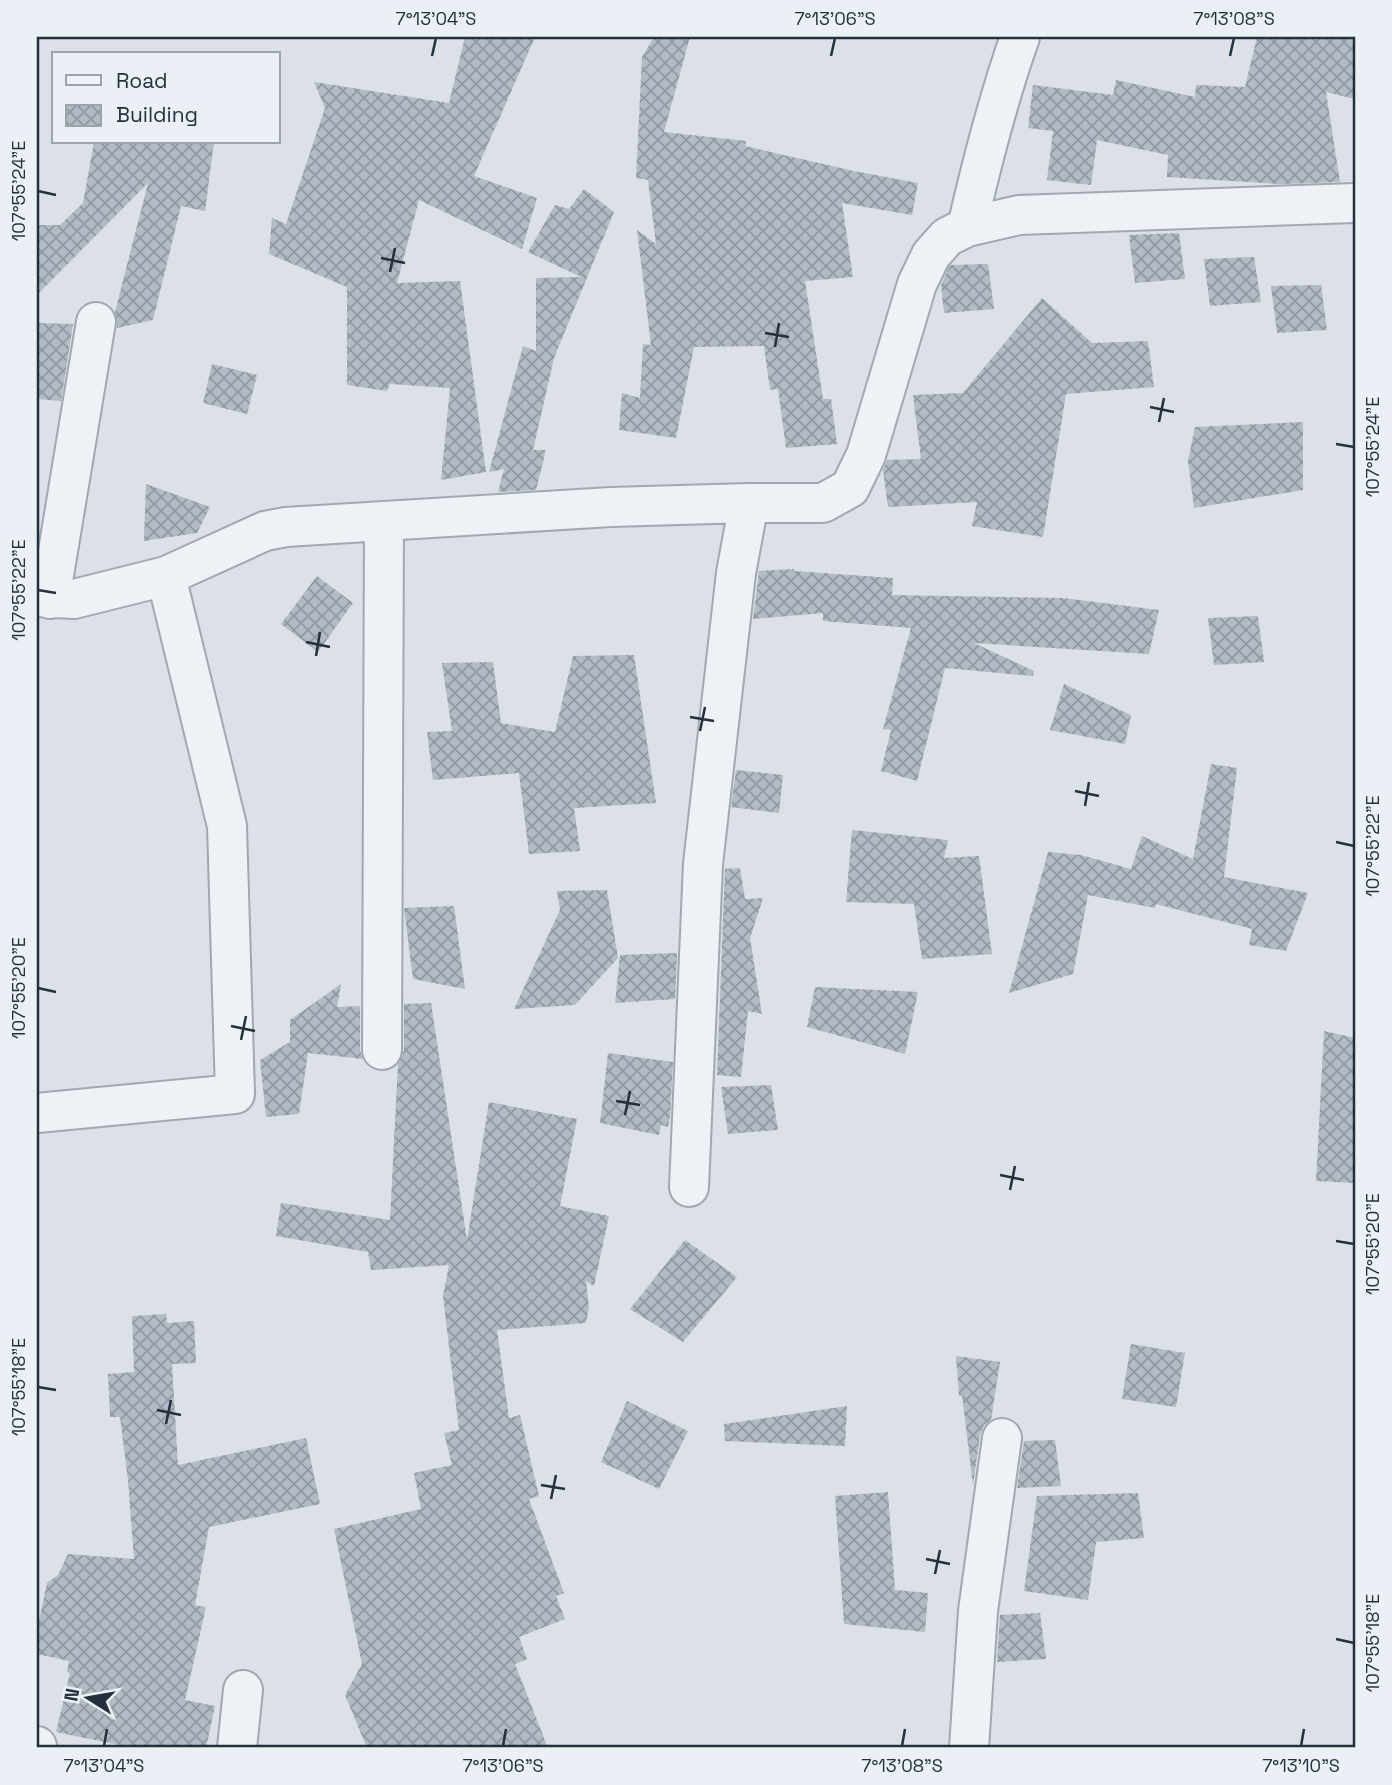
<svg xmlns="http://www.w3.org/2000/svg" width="1392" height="1785" font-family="'Space Grotesk',sans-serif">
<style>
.building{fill:url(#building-cross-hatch)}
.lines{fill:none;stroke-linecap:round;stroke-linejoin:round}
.minor-casing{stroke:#a0a8b1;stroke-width:42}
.minor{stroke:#eef1f5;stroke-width:38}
.ticks{fill:none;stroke:#24303e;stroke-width:2.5}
.neatline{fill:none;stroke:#24303e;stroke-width:2.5}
.ticks-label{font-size:18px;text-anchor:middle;fill:#24303e}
</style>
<defs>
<pattern id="building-cross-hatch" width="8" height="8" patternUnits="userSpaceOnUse" patternTransform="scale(1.75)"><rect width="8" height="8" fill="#b2bac4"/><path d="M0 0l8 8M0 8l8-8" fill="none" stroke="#9198a1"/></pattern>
</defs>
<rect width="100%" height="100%" fill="#dbe1e7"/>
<!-- building -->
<path class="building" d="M465 37H535L474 176 537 198 522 249 419 200 397 283 460 281 486 472 441 480 450 388 390 384 387 391 347 385V287L269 254 272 218 286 224 325 108 314 82 449 103Z
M654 37H690L664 132 746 141 745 146 854 171 918 183 912 215 842 203 853 277 805 281 823 399H831L837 444 786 448 778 389 770 390 764 346 694 347 676 438 619 430 622 393 640 398 643 344 651 345 637 230 656 244 648 180 636 178 642 57Z
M1257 37H1355V99L1326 92 1340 182 1280 184 1167 177 1168 155 1097 140 1091 185 1047 180 1053 131 1028 128 1033 85 1113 95 1116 80 1195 97 1196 85 1245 87Z
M94 142H214L205 211 181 206 153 320 117 328 115 312 148 183 37 295V225H60L83 203Z
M584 189 614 212 554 358 533 450H546L536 490 498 492 504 469 489 472 523 346 536 351V278L581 277 528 252 555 205 569 209Z
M1179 233 1185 279 1135 283 1129 235Z
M1254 257 1261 302 1210 306 1204 259Z
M988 264 994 309 944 313 941 285 949 267 951 265Z
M1321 285 1327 330 1277 333 1271 286Z
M1042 298 1092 343 1148 341 1154 387 1066 394 1043 537 972 526 977 502 888 507 883 470 887 460 921 459 913 395 963 393Z
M37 323 73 324 61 401 37 399Z
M212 364 257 375 247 414 203 403Z
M1303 422V490L1194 508 1188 461 1195 427Z
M146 484 210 507 197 533 144 541Z
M794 569V571L893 578 892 595 1063 598 1159 610 1149 654 974 643 1034 671 1033 676 945 668 917 781 881 771 891 730 883 729 911 628 823 621V613L753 619 759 571Z
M317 576 353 603 318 652 281 624Z
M1258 616 1264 662 1214 665 1208 618Z
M634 655 656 803 574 808 580 851 529 854 519 773 433 780 427 732 452 731 442 663 493 662 501 723 555 732 573 656Z
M1064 684 1131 715 1125 744 1050 730Z
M1211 764 1237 768 1224 877 1308 893 1286 951 1249 945 1252 929 1156 904 1155 908 1088 895 1073 974 1009 993 1048 852 1081 855 1131 869 1142 836 1193 859Z
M736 770 783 775 779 813 731 807Z
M852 830 948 840 944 858 979 856 992 954 922 959 914 904 846 902Z
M740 868 745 899 763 898 750 938 762 1014 748 1011 741 1077 717 1075 725 869Z
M607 890 618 958 575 1005 514 1009 560 910 557 891Z
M454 906 465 989 413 979 404 908Z
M677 953 675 999 615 1003 620 955Z
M341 984 337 1007 360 1006V1050L363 1059 308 1053 299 1114 266 1117 260 1060 290 1042V1020Z
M815 987 918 992 905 1054 807 1027Z
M431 1003 467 1240 489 1102 577 1119 560 1206 609 1216 594 1286 586 1281 589 1308 586 1323 497 1330 509 1418 520 1415 539 1496 529 1499 564 1593 556 1596 565 1619 519 1637 527 1659 515 1664 548 1748H367L345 1695 362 1664 334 1529 421 1509 414 1473 452 1465 444 1433 459 1430 443 1296 449 1265 371 1270 368 1252 276 1236 281 1203 390 1220 398 1064 404 1050V1004Z
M1324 1031 1355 1038V1183L1316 1181Z
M608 1053 673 1062 670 1117 668 1127 661 1125 659 1135 600 1123Z
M771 1085 778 1130 728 1134 721 1087Z
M685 1240 737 1277 683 1342 630 1309Z
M166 1314 167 1323 194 1321 196 1363 172 1364 178 1465 306 1438 320 1504 209 1527 195 1605 206 1607 185 1700 215 1706 206 1748H134L56 1732 70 1673 67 1672 69 1661 37 1654V1630L47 1583 58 1575 68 1554 134 1559 128 1480 120 1417H110L108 1374 134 1372 132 1316Z
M1131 1344 1185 1353 1176 1407 1122 1399Z
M956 1356 1000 1362 991 1420 984 1425 980 1435 973 1485 962 1395 959 1396Z
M627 1401 688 1431 659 1489 601 1462Z
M847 1406 845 1446 725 1441 724 1424Z
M1055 1440 1061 1486 1017 1488 1024 1441Z
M888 1492 895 1590 928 1593 925 1632 844 1624 835 1496Z
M1138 1493 1144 1538 1096 1542 1088 1600 1024 1591 1037 1496Z
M1040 1613 1046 1659 997 1662 1000 1615Z"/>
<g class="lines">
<defs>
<path id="minor" d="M967 227C982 162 998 99 1020 37
M37 597 74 599 166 576 265 531 286 527 611 507 749 503H823L850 488 866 455 917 284 931 255 947 237 967 227 1019 215 1355 203
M50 599 96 322
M382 1050 384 521
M37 1113 235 1094 227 826 166 576
M689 1187 703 864 736 573 749 503
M37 1746V1748
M237 1748 243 1690
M969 1748 978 1611 1002 1438"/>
</defs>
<!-- minor casing -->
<use href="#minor" class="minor-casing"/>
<!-- minor -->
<use href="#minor" class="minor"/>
</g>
<!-- ticks -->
<path class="ticks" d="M432 56 436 38M831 56 835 38M1230 56 1234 38M38 191 56 195M381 258 405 263M390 272 395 248M765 333 789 337M775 347 779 323M1150 407 1174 412M1159 422 1164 398M1336 444 1354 447M38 590 56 593M306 642 330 647M316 656 320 632M690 717 714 721M700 731 705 707M1075 791 1099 796M1085 806 1089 782M1336 842 1354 846M38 988 56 992M231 1026 255 1031M241 1040 246 1016M616 1101 640 1105M625 1115 630 1091M1000 1175 1024 1180M1010 1190 1015 1166M1336 1241 1354 1244M38 1387 56 1390M157 1410 181 1415M166 1424 171 1400M541 1485 565 1489M551 1499 556 1475M926 1559 950 1564M935 1574 940 1550M1336 1639 1354 1643M104 1746 107 1729M503 1746 506 1729M902 1746 905 1729M1301 1746 1304 1729"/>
<!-- border -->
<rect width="1392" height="1785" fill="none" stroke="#eaf0f5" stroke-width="77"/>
<!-- legend -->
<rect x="52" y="52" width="228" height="91" fill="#eaf0f5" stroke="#9ba3ac" stroke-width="2"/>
<rect x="66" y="75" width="35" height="10" fill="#eef1f5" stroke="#9ba3ac" stroke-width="2"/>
<text x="116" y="88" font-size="21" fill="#24303e">Road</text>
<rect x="66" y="105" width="35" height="21" fill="url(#building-cross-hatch)" stroke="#9ba3ac" stroke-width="2"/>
<text x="116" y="122" font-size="21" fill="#24303e">Building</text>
<!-- north arrow -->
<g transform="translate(88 1698) rotate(281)" stroke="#eaf0f5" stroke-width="5" paint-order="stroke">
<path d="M0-5L12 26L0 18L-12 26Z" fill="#24303e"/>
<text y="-10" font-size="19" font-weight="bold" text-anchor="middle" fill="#24303e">N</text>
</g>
<rect x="38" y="38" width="1316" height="1708" class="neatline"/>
<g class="ticks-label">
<text x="436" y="25">7°13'04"S</text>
<text x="835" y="25">7°13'06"S</text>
<text x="1234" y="25">7°13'08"S</text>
<text transform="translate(19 191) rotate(-90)" y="6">107°55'24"E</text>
<text transform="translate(1373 447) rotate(-90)" y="6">107°55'24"E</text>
<text transform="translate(19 590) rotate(-90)" y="6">107°55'22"E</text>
<text transform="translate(1373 846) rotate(-90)" y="6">107°55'22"E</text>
<text transform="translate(19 988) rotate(-90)" y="6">107°55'20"E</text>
<text transform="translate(1373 1244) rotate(-90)" y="6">107°55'20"E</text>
<text transform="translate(19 1387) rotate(-90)" y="6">107°55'18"E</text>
<text transform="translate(1373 1643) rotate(-90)" y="6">107°55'18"E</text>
<text x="104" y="1772">7°13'04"S</text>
<text x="503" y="1772">7°13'06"S</text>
<text x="902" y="1772">7°13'08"S</text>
<text x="1301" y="1772">7°13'10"S</text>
</g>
</svg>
